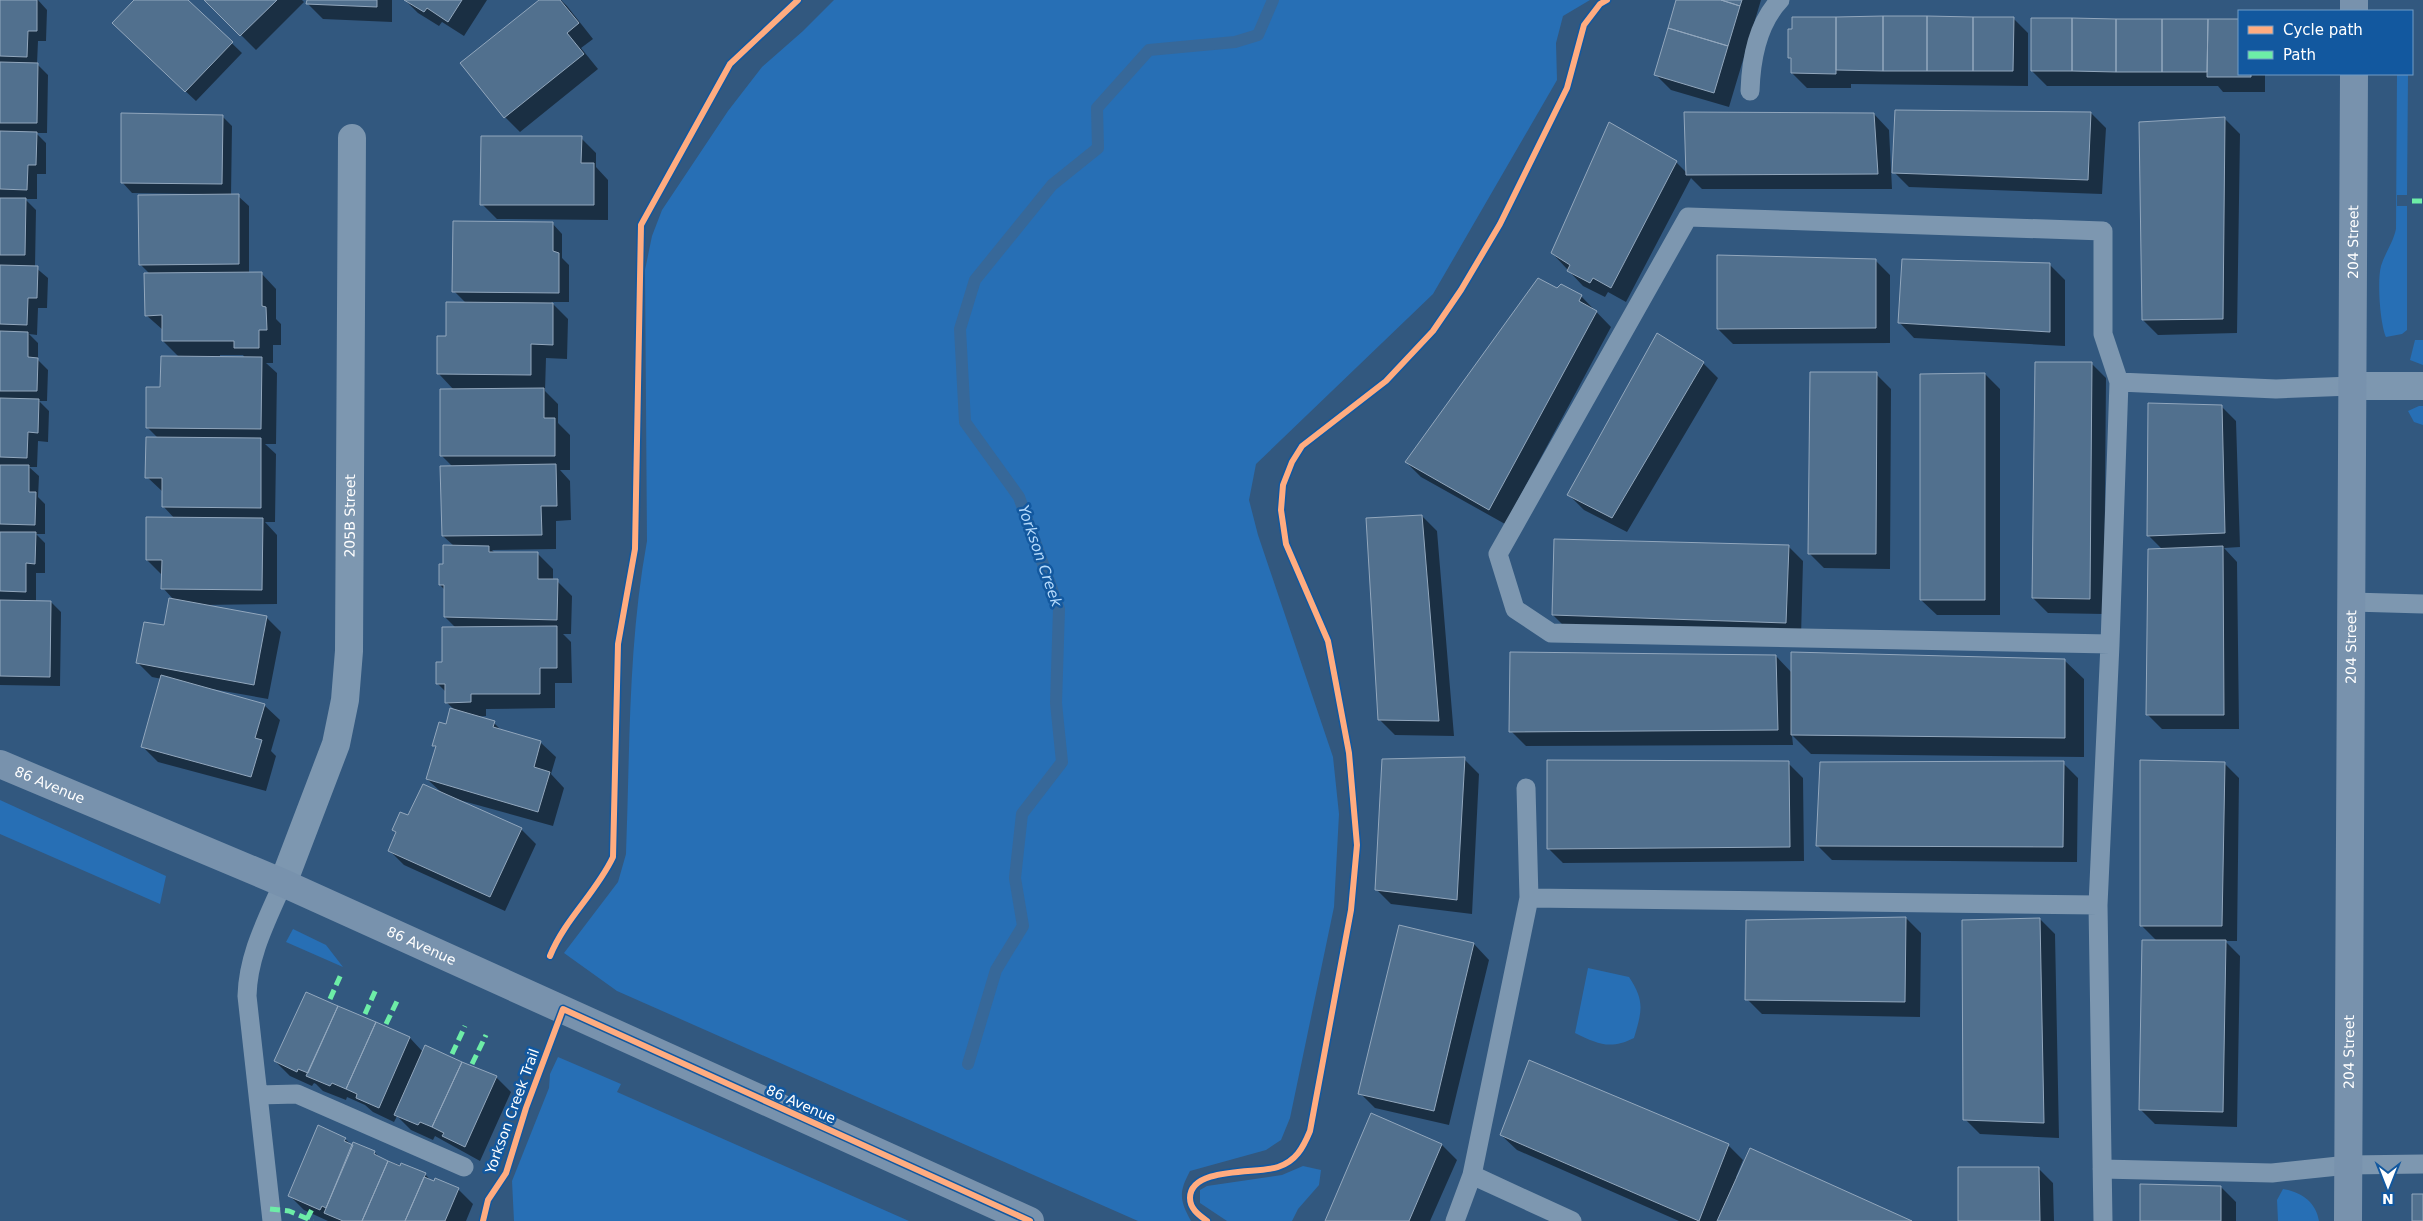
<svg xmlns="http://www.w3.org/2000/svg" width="2423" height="1221" font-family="'DejaVu Sans',sans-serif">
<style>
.green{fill:#276fb5}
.shadow{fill:#0007;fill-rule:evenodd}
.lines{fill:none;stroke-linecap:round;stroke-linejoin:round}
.stream{stroke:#376899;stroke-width:12}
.building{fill:#51708e;stroke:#92a7bd}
.lane{stroke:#7d97b0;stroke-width:19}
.street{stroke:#7d97b0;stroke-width:28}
.secondary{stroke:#7892ad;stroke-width:28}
.quiet{stroke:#6deda7;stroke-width:5;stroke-dasharray:10 5;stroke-linecap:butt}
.cycleway-casing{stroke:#12589f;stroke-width:9}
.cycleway{stroke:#ffac80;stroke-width:6}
.labels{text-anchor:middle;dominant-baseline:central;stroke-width:5;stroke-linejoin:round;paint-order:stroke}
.street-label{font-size:14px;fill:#fff;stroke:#12589f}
.water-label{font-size:15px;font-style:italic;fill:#b6dafb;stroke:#12589f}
</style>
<rect width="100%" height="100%" fill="#32587f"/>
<!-- green -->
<path class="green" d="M834 0H1590L1563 16 1556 43 1557 80 1433 294 1256 464 1249 500 1258 535 1333 757 1339 814 1334 907 1290 1118 1281 1140 1266 1150 1190 1171C1179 1192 1179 1199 1191 1221H1138L617 991 564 953 618 882 626 854C630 749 628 644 647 541L645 270 652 236 662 210 728 111 762 67 803 31Z
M2397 74H2408L2407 195H2397V206H2407V330L2402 334 2386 337C2380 323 2377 281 2381 266 2385 253 2393 243 2396 229Z
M2415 340H2423V365L2410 360Z
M2419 406H2423V425L2414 422 2408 411Z
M0 800 166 876 160 904 0 834Z
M293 929 326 945 343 967 286 942Z
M1588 968 1629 977C1645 1001 1642 1011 1634 1038 1610 1050 1598 1044 1575 1033Z
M558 1057 621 1084 617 1092 909 1221H514L512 1181 549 1088 550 1074Z
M1303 1166 1321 1170 1319 1185 1298 1209 1292 1221H1227L1200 1203V1190L1207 1186 1282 1175Z
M2283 1189C2301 1192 2316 1202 2319 1221H2278L2277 1200Z"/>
<!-- shadow -->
<path class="shadow" d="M0 0H38L47 10 46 41H38L37 64 48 75 47 133H36L46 143V174H37V199H25L36 210 35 267 48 278 47 308H38L37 335 29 334 38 343V360L48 370 47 401H39L49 411 48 442 38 441 37 467H29L39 476 38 497 45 504V534H36L45 543V573H36V602H51L61 612 60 686 0 685Z
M135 0H187L242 53 196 101 123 33Z
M206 0H302L304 2 256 50Z
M308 0H392V22L323 19 308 4Z
M405 0H487L464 36 442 22 439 26 418 13Z
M541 0H561L567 6 593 39 581 48 598 69 520 132 505 117Z
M1678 0H1761L1729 107 1671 90 1656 75Z
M2013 18 2028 33V86L1851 84V88H1807L1792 73V61L1790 58Z
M2032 19 2239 20V74H2265V92H2223L2218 86H2047L2032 71Z
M2091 113 2106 128 2102 194 1909 187 1894 172Z
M1874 114 1889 130 1892 189H1702L1691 178 1626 302 1608 292 1605 297 1583 286 1552 253 1676 162 1687 173Z
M222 116 232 126 231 196H238L249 206V274L261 273 276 289V319L281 324V345H273V363H266L277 373 276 444H265L276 454 275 522H265L277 535V604L201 605 266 617 281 632 268 699 212 689V691L264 705 280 720 271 751 276 756 266 791 158 762 143 747 162 679 152 677 137 662 165 627 174 600 163 588V576L147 560 175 519 163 506V492L147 477 158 438 147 427 180 358 163 341V330L146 315 150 274 140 264 202 194 132 193 122 182ZM220 355H243L245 358H220Z
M2225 119 2240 134 2237 333 2158 335 2143 320Z
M581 138 596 153V167L608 180V220L497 219 482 204Z
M552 223 562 234V258L569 265V302H551L568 319 567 359 546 358 545 391 558 404V423L570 435V470H560L570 481 571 520 556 521V549L492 550 495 553 538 554 553 569V581H557L572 596 571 634H563L571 642 572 683H555V708L486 709V716L476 717 494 723 502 731 540 742 556 757 551 774 564 788 553 826 452 798 521 829 536 844 505 911 404 865 389 850 397 834 393 830 442 793 427 779 436 748 433 745 455 710 446 702V692L437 683 456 628 445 617 446 591 440 585 444 565 454 546 443 536 453 467 442 456 454 390 439 374 447 338 466 303 454 291Z
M1875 260 1890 275V343L1733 344 1718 329Z
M2050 265 2065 280V346L1914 338 1899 322Z
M1558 290 1581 296 1611 327 1505 524 1421 477 1406 462Z
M1703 363 1718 378 1627 532 1584 510 1569 495Z
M2091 363 2106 378 2104 614 2048 613 2033 598Z
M1876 374 1891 389 1890 569 1824 568 1809 553Z
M1985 374 2000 389V615H1937L1921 600Z
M2221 406 2236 421 2240 547 2224 548 2237 562 2239 729H2162L2147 714 2163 550 2149 536Z
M1422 516 1437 531 1454 736 1395 735 1380 720Z
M1788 546 1803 561 1801 637 1568 630 1553 615Z
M1776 656 1792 673 2064 660 2084 679V757L1811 754 1792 735 1793 745 1526 746 1511 731Z
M1464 759 1479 774 1472 914 1391 904 1376 889Z
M1788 763 1803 778 1804 861 1563 863 1548 848Z
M2063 763 2078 778 2077 862 1832 860 1817 845Z
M2224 763 2239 778 2237 941H2225L2240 956 2237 1127 2155 1124 2140 1109 2157 941 2142 926Z
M1906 918 1921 933 1920 1017 1762 1014 1747 999Z
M2040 919 2055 934 2059 1138 1980 1134 1965 1119Z
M1400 927 1474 944 1489 960 1449 1125 1375 1108 1360 1093Z
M306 994 410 1038 423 1052 496 1077 511 1092 480 1161 435 1136 433 1140 411 1130 397 1116 394 1122 373 1112 365 1105 347 1097 346 1100 323 1091 316 1084 314 1083 312 1086 290 1076 275 1061Z
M1501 1135 1728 1145 1743 1160 1736 1177 1738 1178 1909 1221H1679L1517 1150Z
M345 1139 354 1147 374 1152 382 1159 425 1174 434 1184 458 1189 473 1204 466 1221H328L304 1210 289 1195Z
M1442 1145 1457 1160 1430 1221H1326Z
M2038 1168 2053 1183 2054 1221H1959Z
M2221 1187 2236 1202V1221H2142Z"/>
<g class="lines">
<!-- stream -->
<path class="stream" d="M968 1064 996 970 1023 926 1015 878 1022 814 1062 762 1056 703 1059 609 1019 497 965 422 960 329 975 280 1052 185 1098 148 1097 108 1149 50 1235 42 1258 35 1273 0"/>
</g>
<!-- building -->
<path class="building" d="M0 0H37V31H28L27 57 0 56Z
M134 0H188L233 42 185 92 112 23Z
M204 0H277L240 36Z
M307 0H377V7L306 4Z
M404 0H462L448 22 427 8 424 12Z
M539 0H560L579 23 567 33 584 54 504 118 460 63Z
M1676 0H1721L1740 6 1728 46 1668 28Z
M1721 0H1742L1740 6Z
M1883 16H1927V71H1883Z
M1883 16V71L1836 70V17Z
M1927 16 1973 17V71H1927Z
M1792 17H1836V74L1791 73V58H1788V29H1792Z
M1973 17H2014L2013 71H1973Z
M2031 18H2072V71H2031Z
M2072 18 2116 19V72L2072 71Z
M2116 19H2162V72H2116Z
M2162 19H2208L2207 72H2162Z
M2208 19H2239V74H2251V77H2207Z
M1668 28 1728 46 1714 93 1654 75Z
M0 62 38 63 37 123H0Z
M1895 110 2091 112 2088 180 1892 173Z
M1684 112 1874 113 1878 174 1686 175Z
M121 113 223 115 222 184 121 183Z
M2225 117 2223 319 2142 320 2139 122Z
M1609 122 1677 161 1611 288 1593 278 1590 283 1567 271 1570 265 1551 253Z
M0 131 37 132 36 165H28L27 190 0 189Z
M481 136H582L581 163H594V205H480Z
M239 194V264L139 265 138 195Z
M0 198H26L25 255H0Z
M453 221 553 222V251L559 253V293L452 292Z
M1717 255 1876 259V328L1717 329Z
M1902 259 2050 263V332L1898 323Z
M0 265 38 266 37 298H28L27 325 0 324Z
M262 272V306L266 307 267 330H259V348H234V341H162V315L145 316 144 273Z
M1538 278 1557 288 1561 284 1582 295 1579 301 1597 311 1489 510 1405 462Z
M446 302 553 303V345L531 344V375L437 374V336H446Z
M0 331 28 332V357L38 358 37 391H0Z
M1657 333 1704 362 1612 518 1567 495Z
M161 356 262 357 261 429 146 428V387H160Z
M2035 362H2092L2090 599 2032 598Z
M1810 372H1877L1876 554H1808Z
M1985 373V600H1920V374Z
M544 388V418H555V456H440V389Z
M0 398 39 399 38 433 28 432 27 458 0 457Z
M2148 403 2222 405 2225 533 2147 536Z
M146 437 261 438V508L162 507V478H145Z
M556 464 557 506H541L542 535 442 536 440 466Z
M0 465H29V492H36L35 525 0 524Z
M1422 515 1439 721 1378 720 1366 518Z
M146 517 263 518 262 590 161 589 162 560H146Z
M0 532H36L35 564 26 563V592L0 591Z
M1554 539 1789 545 1786 623 1552 615Z
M443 545 489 546V552H538V579H558L557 620 444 617V585H439V564H443Z
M2223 546 2224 715H2146L2148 549Z
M169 598 267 616 254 685 136 663 144 622 164 625Z
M0 600 51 601 50 677 0 676Z
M557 626V668H540V694H471V702L445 703V684H436V662H442V627Z
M1510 652 1776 655 1778 730 1509 732Z
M1791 652 2065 659V738L1791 735Z
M161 675 265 704 255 738 262 740 251 777 141 747Z
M450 708 495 721 493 727 541 741 534 767 550 772 538 812 426 779 436 746H432L439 722 446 724Z
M1465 757 1457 900 1375 890 1382 759Z
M1547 760 1789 761 1790 847 1547 849Z
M2140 760 2225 762 2222 926H2140Z
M2064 761 2063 847 1816 846 1820 762Z
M423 784 522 828 490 897 388 851 396 832 392 830 400 812 408 815Z
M1906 917 1905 1002 1745 1000 1746 920Z
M2040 918 2044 1123 1963 1120 1962 920Z
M1399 925 1474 943 1434 1111 1358 1094Z
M2142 940H2226L2223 1112 2139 1110Z
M306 992 338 1006 308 1073 298 1069 297 1072 274 1061Z
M338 1006 376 1022 346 1089 332 1083 330 1086 306 1076Z
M376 1022 410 1037 379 1108 356 1098 357 1094 346 1089Z
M425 1045 462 1062 432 1127 420 1122 418 1125 394 1115Z
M1529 1060 1729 1144 1699 1221 1500 1135Z
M462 1062 497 1076 465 1147 442 1136 444 1133 432 1127Z
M1371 1113 1442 1144 1409 1221H1325Z
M318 1125 346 1138 344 1141 353 1145 326 1208 322 1206 320 1210 288 1196Z
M353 1142 375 1151 374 1154 388 1161 362 1221H343L324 1213Z
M1750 1148 1912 1221H1717Z
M388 1161 400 1166 401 1163 426 1173 405 1221H362Z
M1958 1167H2039L2040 1221H1958Z
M424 1177 434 1181 435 1178 459 1188 445 1221H405Z
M2140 1184 2221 1186V1221H2140Z
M2412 1194H2423V1221H2412Z"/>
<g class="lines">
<!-- lane -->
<path class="lane" d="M1750 91C1751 60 1758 23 1780 0
M1688 217 2103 231V334L2119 382 2110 644 1551 633 1515 609 1498 554Z
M2119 382 2276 389 2352 386
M2352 602 2423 604
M1526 788 1529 898
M258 1095 297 1094 464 1167
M2102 1169 2272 1173 2348 1165 2423 1164
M272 1221 247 996C248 955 267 920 283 883
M1455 1221 1472 1175
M1572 1221 1472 1175 1529 898 2098 905
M2103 1221 2098 905 2110 644"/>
<!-- street -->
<g class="street">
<path d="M2352 386H2423"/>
<path id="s1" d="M283 883 336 744 345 700 349 651 352 138"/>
</g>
<!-- secondary -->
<g class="secondary">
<path d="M2354 11V0"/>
<path id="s2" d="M0 764 283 883 1030 1221"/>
<path id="s3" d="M2348 1221 2354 74"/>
</g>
<!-- quiet -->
<path class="quiet" d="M2412 201H2423
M330 999 342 972
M365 1014 377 987
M386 1024 399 997
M452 1054 465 1026
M472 1064 486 1035
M270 1209 289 1211 313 1221
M307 1219 312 1209"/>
<defs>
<path id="cycleway" d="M550 956C565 919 596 893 613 857L618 644 635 549 641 225 730 64 798 0
M483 1221 488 1200 506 1173 526 1108 563 1009 1030 1221
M1207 1221C1199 1215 1190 1209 1190 1198 1190 1166 1259 1174 1278 1167 1296 1161 1303 1148 1310 1131L1351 910 1357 845 1349 753 1328 641 1286 544 1281 510 1283 485 1292 462 1302 446 1386 381 1433 331 1461 290 1500 224 1567 88 1584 25 1600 4 1607 0"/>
</defs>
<!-- cycleway casing -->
<use href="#cycleway" class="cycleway-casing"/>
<!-- cycleway -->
<use href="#cycleway" class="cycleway"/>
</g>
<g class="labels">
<!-- street labels -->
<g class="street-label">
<text stroke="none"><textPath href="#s3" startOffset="979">204 Street</textPath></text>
<text stroke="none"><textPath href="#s1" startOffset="378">205B Street</textPath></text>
<text stroke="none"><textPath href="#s3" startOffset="574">204 Street</textPath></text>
<text stroke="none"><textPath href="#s2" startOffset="54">86 Avenue</textPath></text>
<text stroke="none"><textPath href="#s2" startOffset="459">86 Avenue</textPath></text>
<text stroke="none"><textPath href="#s3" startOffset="169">204 Street</textPath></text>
<text transform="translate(801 1104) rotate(24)">86 Avenue</text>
<text transform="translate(512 1111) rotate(-70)">Yorkson Creek Trail</text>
</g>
<!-- water labels -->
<g class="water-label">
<text transform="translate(1040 556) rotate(71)">Yorkson Creek</text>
</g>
</g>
<!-- legend -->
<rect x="2238" y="10" width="175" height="65" fill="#12589f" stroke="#719bc5"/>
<rect x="2248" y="26" width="25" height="8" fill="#ffac80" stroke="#719bc5"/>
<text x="2283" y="35" font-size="15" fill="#ffffff">Cycle path</text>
<rect x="2248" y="51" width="25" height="8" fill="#6deda7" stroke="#719bc5"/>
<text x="2283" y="60" font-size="15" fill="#ffffff">Path</text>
<!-- north arrow -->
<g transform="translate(2388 1186) rotate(180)" stroke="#12589f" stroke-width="4" paint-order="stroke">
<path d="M0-4L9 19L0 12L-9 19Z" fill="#ffffff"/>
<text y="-8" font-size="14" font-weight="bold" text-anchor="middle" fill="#ffffff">N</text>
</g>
</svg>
